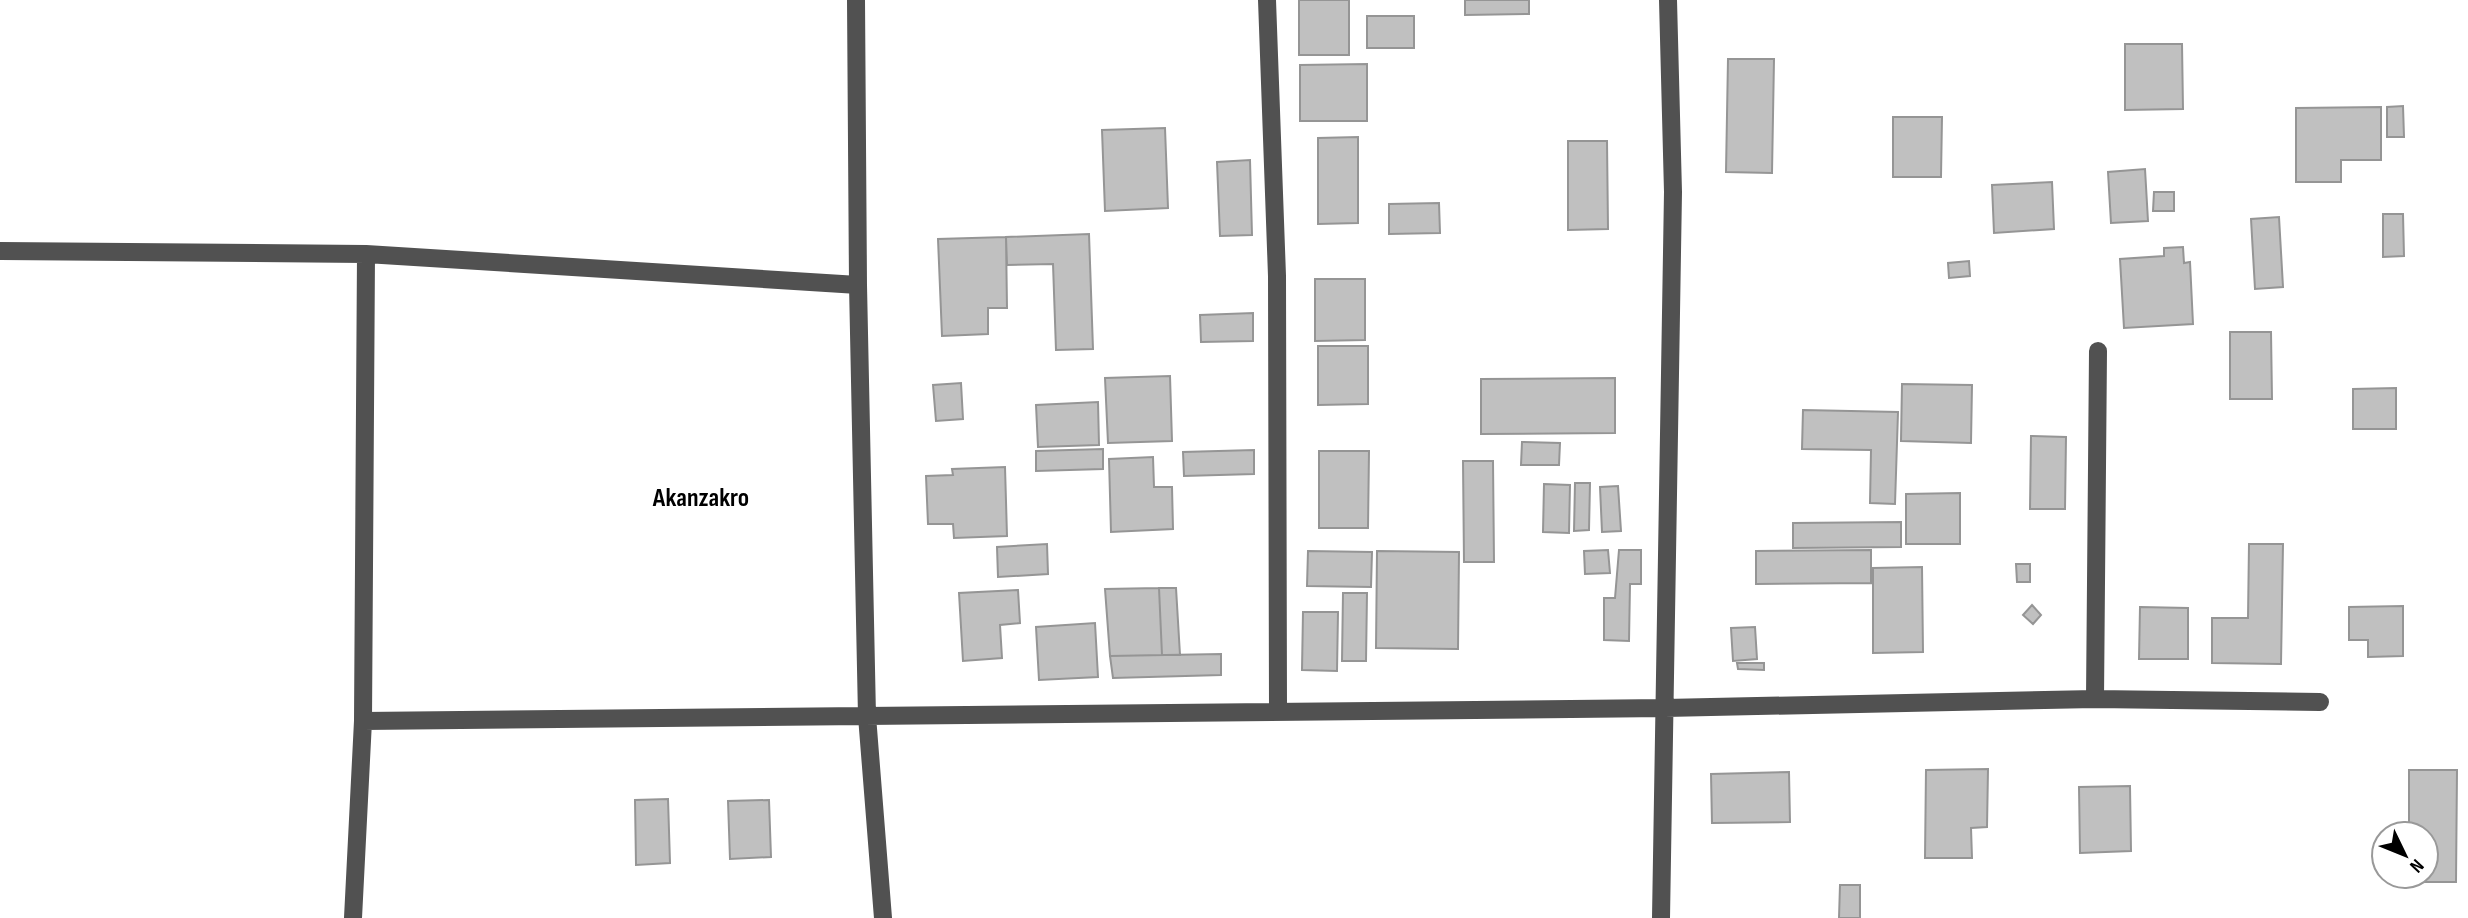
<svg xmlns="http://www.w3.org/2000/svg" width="2468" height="918" font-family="'Sofia Sans Condensed',sans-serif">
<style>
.building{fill:#c0c0c0;stroke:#959595;stroke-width:2}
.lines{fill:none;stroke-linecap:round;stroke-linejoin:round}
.minor{stroke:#515151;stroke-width:18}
.labels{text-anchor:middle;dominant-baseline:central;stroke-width:5;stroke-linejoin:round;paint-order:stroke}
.quarter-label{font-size:26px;font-weight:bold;fill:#000;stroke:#fff}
</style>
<rect width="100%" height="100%" fill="#fff"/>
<!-- building -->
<path class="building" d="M1299 0H1349V55H1299Z
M1465 0H1529V14L1465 15Z
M1367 16H1414V48H1367Z
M2125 44H2182L2183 109 2125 110Z
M1728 59H1774L1772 173 1726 172Z
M1367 64V121H1300V65Z
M2403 106 2404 137H2387V107Z
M2381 107V160H2341V182H2296V108Z
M1893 117H1942L1941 177H1893Z
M1165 128 1168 208 1105 211 1102 130Z
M1358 137V223L1318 224V138Z
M1568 141H1607L1608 229 1568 230Z
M1250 160 1252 235 1220 236 1217 162Z
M2145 169 2148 221 2111 223 2108 172Z
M2052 182 2054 229 1994 233 1992 185Z
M2154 192H2174V211H2153Z
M1439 203 1440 233 1389 234V204Z
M2383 214H2403L2404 256 2383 257Z
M2279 217 2283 287 2255 289 2251 219Z
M1089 234 1093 349 1056 350 1053 264 1007 265 1006 237Z
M1006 237 1007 308H988V334L942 336 938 239Z
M2183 247 2184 263 2190 262 2193 324 2124 328 2120 259 2164 256V248Z
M1969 261 1970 276 1949 278 1948 263Z
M1315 279H1365V340L1315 341Z
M1253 313V341L1201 342 1200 315Z
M2230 332H2271L2272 399H2230Z
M1318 346H1368V404L1318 405Z
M1170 376 1172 441 1108 443 1105 378Z
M1615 378V433L1481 434V379Z
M961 383 963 419 936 421 933 385Z
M1902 384 1972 385 1971 443 1901 441Z
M2396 388V429H2353V389Z
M1098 402 1099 445 1038 447 1036 405Z
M1803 410 1898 412 1895 504 1870 503 1871 450 1802 449Z
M2031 436 2066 437 2065 509H2030Z
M1522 442 1560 443 1559 465H1521Z
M1103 449V469L1036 471V451Z
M1254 450V474L1184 476 1183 452Z
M1319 451H1369L1368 528H1319Z
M1153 457 1154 487H1172L1173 529 1111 532 1109 459Z
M1463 461H1493L1494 562H1464Z
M1005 467 1007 536 954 538 953 524H928L926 476 953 475 952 469Z
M1575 483H1590L1589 530 1574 531Z
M1544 484 1570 485 1569 533 1543 532Z
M1618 486 1621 531 1602 532 1600 487Z
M1960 493V544H1906V494Z
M1901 522V547L1793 548V523Z
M1047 544 1048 574 998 577 997 547Z
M2249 544H2283L2281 664 2212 663V618H2248Z
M1608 550 1610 573 1585 574 1584 551Z
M1619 550H1641V584H1630L1629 641 1604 640V598H1615Z
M1871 550V583L1756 584V551Z
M1308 551 1372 552 1371 587 1307 586Z
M1377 551 1459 552 1458 649 1376 648Z
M2016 564H2030V582H2017Z
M1922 567 1923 652 1873 653V568Z
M1159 588H1176L1180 655H1162Z
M1159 588 1162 655 1110 656 1105 589Z
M1018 590 1020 623 1000 625 1002 658 963 661 959 593Z
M1343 593H1367L1366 661H1342Z
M2032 605 2041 615 2033 624 2023 615Z
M2403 606V656L2368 657V640H2349V607Z
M2140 607 2188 608V659H2139Z
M1303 612H1338L1337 671 1302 670Z
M1095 623 1098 677 1039 680 1036 627Z
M1755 627 1757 659 1733 661 1731 628Z
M1221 654V675L1113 678 1110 656Z
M1737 663H1764V670L1738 669Z
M1988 769 1987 827 1971 828 1972 858H1925L1926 770Z
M2409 770H2457L2456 882H2397V876H2426V834H2397V830H2409Z
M1789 772 1790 822 1712 823 1711 774Z
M2130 786 2131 851 2080 853 2079 787Z
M668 799 670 863 636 865 635 800Z
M769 800 771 857 730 859 728 801Z
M1840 885H1860V918H1839Z"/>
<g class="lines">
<!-- minor -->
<path class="minor" d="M856 0 858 285 867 716 883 918
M1267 0 1277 276 1278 712
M0 251 366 254 858 285
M2095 699 2098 351
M363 721 1665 708 2095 699 2320 702
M353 918 363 721 366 254
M1661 918 1673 192 1668 0"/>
</g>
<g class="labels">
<!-- quarter labels -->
<g class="quarter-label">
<text x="701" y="498">Akanzakro</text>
</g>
</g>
<!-- north arrow -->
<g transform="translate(2405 855) rotate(133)"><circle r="33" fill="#ffffff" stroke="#999999" stroke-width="2"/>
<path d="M0-5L12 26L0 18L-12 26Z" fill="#000000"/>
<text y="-10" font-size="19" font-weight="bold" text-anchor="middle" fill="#000000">N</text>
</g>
</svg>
